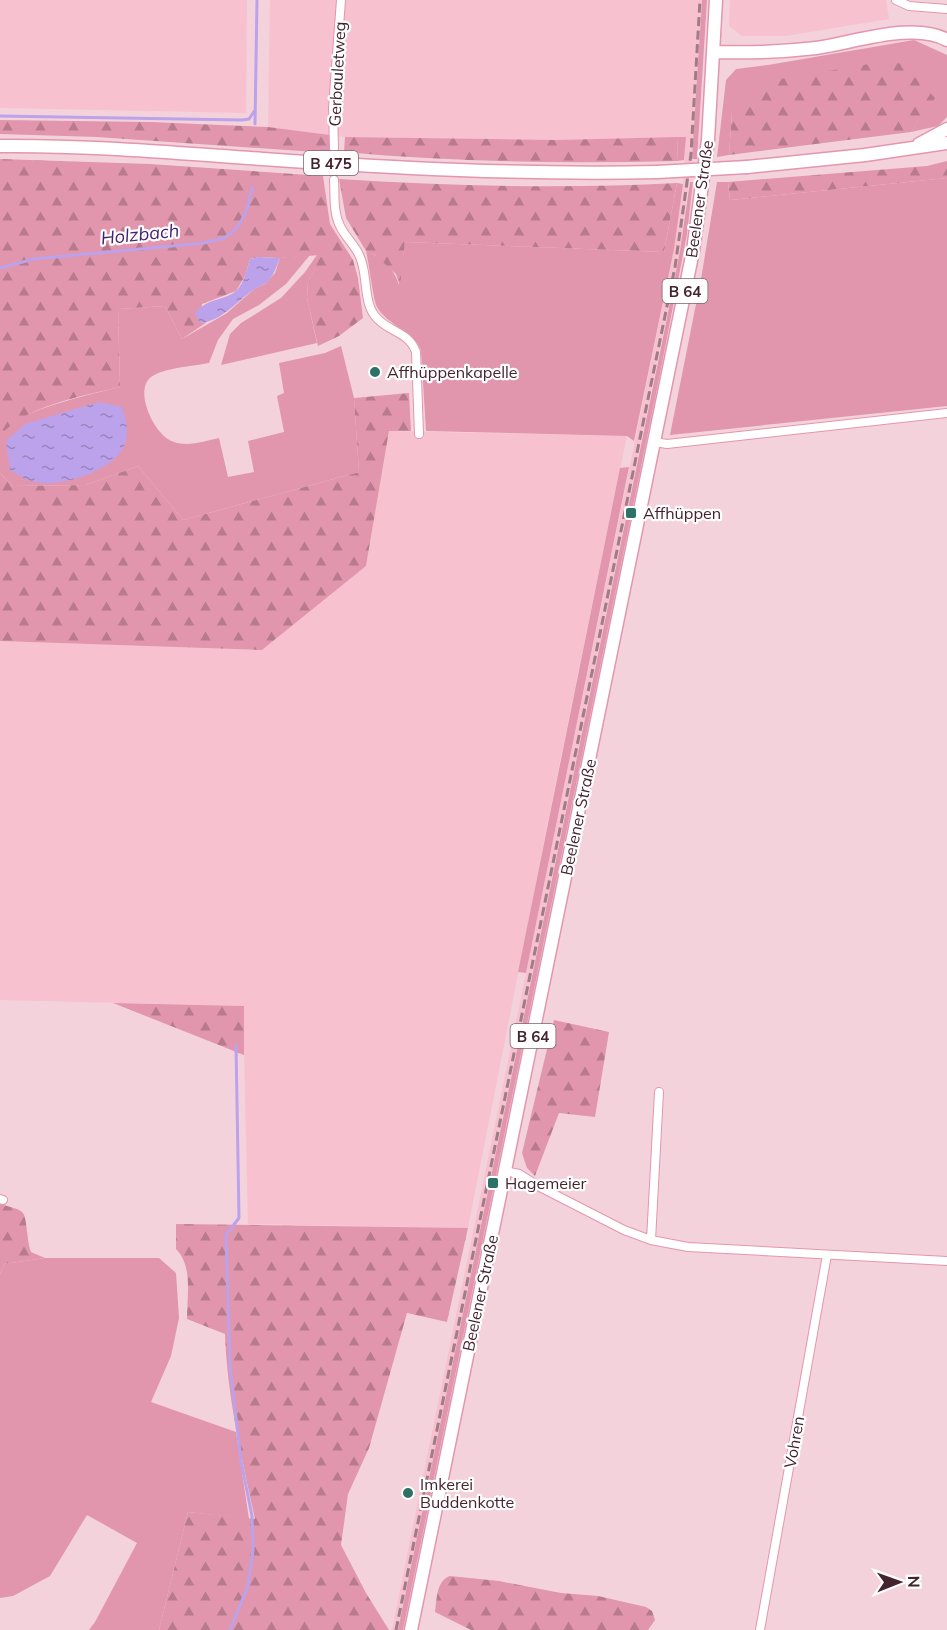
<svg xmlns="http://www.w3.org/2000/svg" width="947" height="1630" font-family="Mulish,sans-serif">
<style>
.built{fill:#f7c1d0}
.grass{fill:#e196ad}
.forest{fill:url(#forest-firs)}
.water{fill:url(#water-ripples)}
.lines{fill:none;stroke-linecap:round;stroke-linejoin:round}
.stream{stroke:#bba2ea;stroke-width:3}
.street-tunnel{stroke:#d1afb8;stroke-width:8;stroke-dasharray:8 4;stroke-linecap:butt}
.street-casing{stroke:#e496ae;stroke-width:10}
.primary-casing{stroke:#e496ae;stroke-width:15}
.street{stroke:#fff;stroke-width:8}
.primary{stroke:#fff;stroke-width:12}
.rail{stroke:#9e7d87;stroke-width:3;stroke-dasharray:9 4.5;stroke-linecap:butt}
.primary-bridge-casing{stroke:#e496ae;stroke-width:15;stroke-linecap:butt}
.primary-bridge{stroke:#fff;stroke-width:12}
.poi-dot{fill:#2d7266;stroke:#fefefe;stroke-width:2}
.labels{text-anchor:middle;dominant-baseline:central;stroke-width:4.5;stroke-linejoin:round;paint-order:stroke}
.shield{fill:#fefefe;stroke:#7b656c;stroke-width:1.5}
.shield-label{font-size:15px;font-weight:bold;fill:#43242e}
.street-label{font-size:16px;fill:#43242e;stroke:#fefefe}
.poi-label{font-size:16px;fill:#43242e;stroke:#fefefe;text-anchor:start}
.water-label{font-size:18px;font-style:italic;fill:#452173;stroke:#fefefe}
</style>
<defs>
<pattern id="forest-firs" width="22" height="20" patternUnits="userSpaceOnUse" patternTransform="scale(1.5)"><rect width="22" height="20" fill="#e196ad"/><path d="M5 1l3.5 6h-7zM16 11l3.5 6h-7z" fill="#b87a8d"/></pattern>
<pattern id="water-ripples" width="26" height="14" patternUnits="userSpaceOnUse" patternTransform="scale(1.5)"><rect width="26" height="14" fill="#bba2ea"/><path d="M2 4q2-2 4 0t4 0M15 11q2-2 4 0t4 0" fill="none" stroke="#9a84be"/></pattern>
</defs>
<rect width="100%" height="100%" fill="#f4d2db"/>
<!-- built -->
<path class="built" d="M0 0H247L246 113 0 108Z
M270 0H702L692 159 680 251 398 1630H392L430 1442 665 294 683 184 686 137 556 140 345 137 268 127Z
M730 0H886L889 19 786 36H742L729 26Z
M389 431 627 436 559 766 468 1228 248 1224 243 1006 0 1000V641L262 650 366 566Z"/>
<!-- grass -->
<path class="grass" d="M702 0H707L697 159H692Z
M914 40 947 55V117L938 126 911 132 934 98 732 111 729 155 717 157 726 80 736 69 768 65Z
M678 137H686L684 160 677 161Z
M947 178V406L670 435 701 279 717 182H728L730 200Z
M690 182H693L687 234 659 379 403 1630H398L663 338 680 251Z
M677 183 683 184 674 249 634 441 627 436 426 431 421 350C413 330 388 326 377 307 373 299 369 263 366 251 382 257 394 268 399 285L405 242 664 252Z
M322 254 308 282 307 298 317 343 221 365 230 334 241 323 281 298 305 272 317 255Z
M310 255 286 284 259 305 233 319 218 340 209 363C194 366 163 368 151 377 133 391 155 437 174 442 189 447 205 441 219 438L228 477 254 472 248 441 284 432 277 396 284 393 279 363 325 353 341 346 354 398 359 472 183 520 138 466 86 485 13 486 0 473C0 464 0 444 0 436 8 412 96 393 120 387L118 309 165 306 182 339 227 313 254 289 265 284 275 273 280 258Z
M629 467 526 973 518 972 620 468Z
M45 1258H159L176 1273 179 1318 171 1356 151 1402 236 1432 249 1519 188 1512 159 1630H89L95 1622 137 1543 87 1515 50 1576 13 1596 0 1598V1274L4 1264Z"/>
<!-- forest -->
<path class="forest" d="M887 61 902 64 935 98 911 132 729 155 732 111 768 81Z
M0 120 151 122 268 127 330 135V153L97 137 0 134Z
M345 137 556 140 678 137 677 161C565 164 455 162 344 152Z
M0 159 150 164 323 176 330 224 353 260 358 278 363 318 339 336 318 346 307 298 308 282 321 255 280 258 259 257 250 259 245 276 236 291 202 304 200 323 207 322 182 339 165 306 118 309 120 387C83 396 24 406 0 436Z
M947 161V178L730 200 728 182 927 166Z
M339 179C452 186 564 189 677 183L664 252 405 242 400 286 396 274 375 255 366 251 346 218Z
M409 393 411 431H389L366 566 262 650 0 641V473L13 486 86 485 138 466 183 520 359 472 354 398Z
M113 1003 244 1006V1055Z
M554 1020 609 1032 595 1117 559 1113 535 1176 527 1168 522 1153Z
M0 1204C6 1206 19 1208 23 1213 27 1218 27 1242 31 1252L45 1258 4 1264 0 1274Z
M176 1224 468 1228 447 1322 407 1313 369 1448 348 1494 341 1545 366 1593 389 1630H159L188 1512 255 1519C242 1458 227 1397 225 1334L187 1319C187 1296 193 1266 176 1249Z
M450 1576 499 1581 561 1593 598 1596 646 1607 652 1611 655 1620 648 1630H471L435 1612C437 1599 436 1581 450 1576Z"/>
<!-- water -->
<path class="water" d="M259 257 280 258C276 267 274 276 266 283 262 286 257 287 253 290 236 302 222 321 200 323L195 313C208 297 226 301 237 290 244 283 247 269 250 259Z
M99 402 122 407C126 418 129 431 125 444 116 470 61 488 35 482 26 480 18 475 10 470L6 441 25 424Z"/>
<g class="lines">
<!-- stream -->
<path class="stream" d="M0 116 242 120 249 119 255 110
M255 124 257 0
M0 268 34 259 204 243C210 241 218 240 224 238 243 228 249 206 252 187
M230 1630 248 1586 253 1550 252 1516 241 1461 230 1366 226 1235 239 1218 236 1045"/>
<!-- street-tunnel -->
<path class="street-tunnel" d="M334 180V148"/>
<defs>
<path id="street" d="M896 0 909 6 947 9
M334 148 333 108 341 0
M334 180C335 195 333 212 340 226 345 237 356 246 360 257 368 275 363 301 375 316 387 332 409 331 416 352L419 434
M655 442 667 444 947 413
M505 1171 519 1174 538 1186 624 1230 651 1240 688 1247 947 1261
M0 1199 3 1200
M651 1240 659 1092
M760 1630 827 1255"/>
<path id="primary" d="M714 52C748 53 782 52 816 48 853 43 914 21 947 40
M919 144 947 129
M0 146C87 145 175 153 263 159 394 168 525 175 657 172
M747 167 865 155 947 143
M411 1630 693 251 708 140 716 0"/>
</defs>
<!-- street casing -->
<use href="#street" class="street-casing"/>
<!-- primary casing -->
<use href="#primary" class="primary-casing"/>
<!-- street -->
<use href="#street" class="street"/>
<!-- primary -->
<use href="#primary" class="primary"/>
<!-- rail -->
<path class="rail" d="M396 1630 675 267 691 154 700 0"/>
<defs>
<path id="primary-bridge" d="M657 172 747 167"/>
</defs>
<!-- primary-bridge casing -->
<use href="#primary-bridge" class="primary-bridge-casing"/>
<!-- primary-bridge -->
<use href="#primary-bridge" class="primary-bridge"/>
</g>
<!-- markers -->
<g class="poi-dot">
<circle cx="375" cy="372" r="6"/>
<rect x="625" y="507" width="12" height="12" rx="3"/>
<rect x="487" y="1177" width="12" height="12" rx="3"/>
<circle cx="408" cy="1493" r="6"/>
</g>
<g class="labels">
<!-- shield labels -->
<g class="shield">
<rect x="304" y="151" width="54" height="24" rx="4.5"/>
<rect x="662.5" y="279" width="45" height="24" rx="4.5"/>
<rect x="510.5" y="1024" width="45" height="24" rx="4.5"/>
</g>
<g class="shield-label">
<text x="331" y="163">B 475</text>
<text x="685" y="291">B 64</text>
<text x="533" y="1036">B 64</text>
</g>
<!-- street labels -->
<g class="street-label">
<text transform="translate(337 74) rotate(-87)">Gerbauletweg</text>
<text transform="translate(699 199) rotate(-82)">Beelener Straße</text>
<text transform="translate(578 817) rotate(-78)">Beelener Straße</text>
<text transform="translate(480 1293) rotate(-78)">Beelener Straße</text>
<text transform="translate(794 1442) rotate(-80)">Vohren</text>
</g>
<!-- poi labels -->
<g class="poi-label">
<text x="387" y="372">Affhüppenkapelle</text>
<text x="643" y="513">Affhüppen</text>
<text x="505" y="1183">Hagemeier</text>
<text x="420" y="1484">Imkerei<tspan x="420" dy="18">Buddenkotte</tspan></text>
</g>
<!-- water labels -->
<g class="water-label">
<text transform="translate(140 234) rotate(-6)">Holzbach</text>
</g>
</g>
<!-- north arrow -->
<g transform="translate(899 1582) rotate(89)" stroke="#fefefe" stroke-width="4.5" paint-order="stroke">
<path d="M0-4.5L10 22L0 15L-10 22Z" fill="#43242e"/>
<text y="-9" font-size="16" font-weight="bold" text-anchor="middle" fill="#43242e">N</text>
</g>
</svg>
